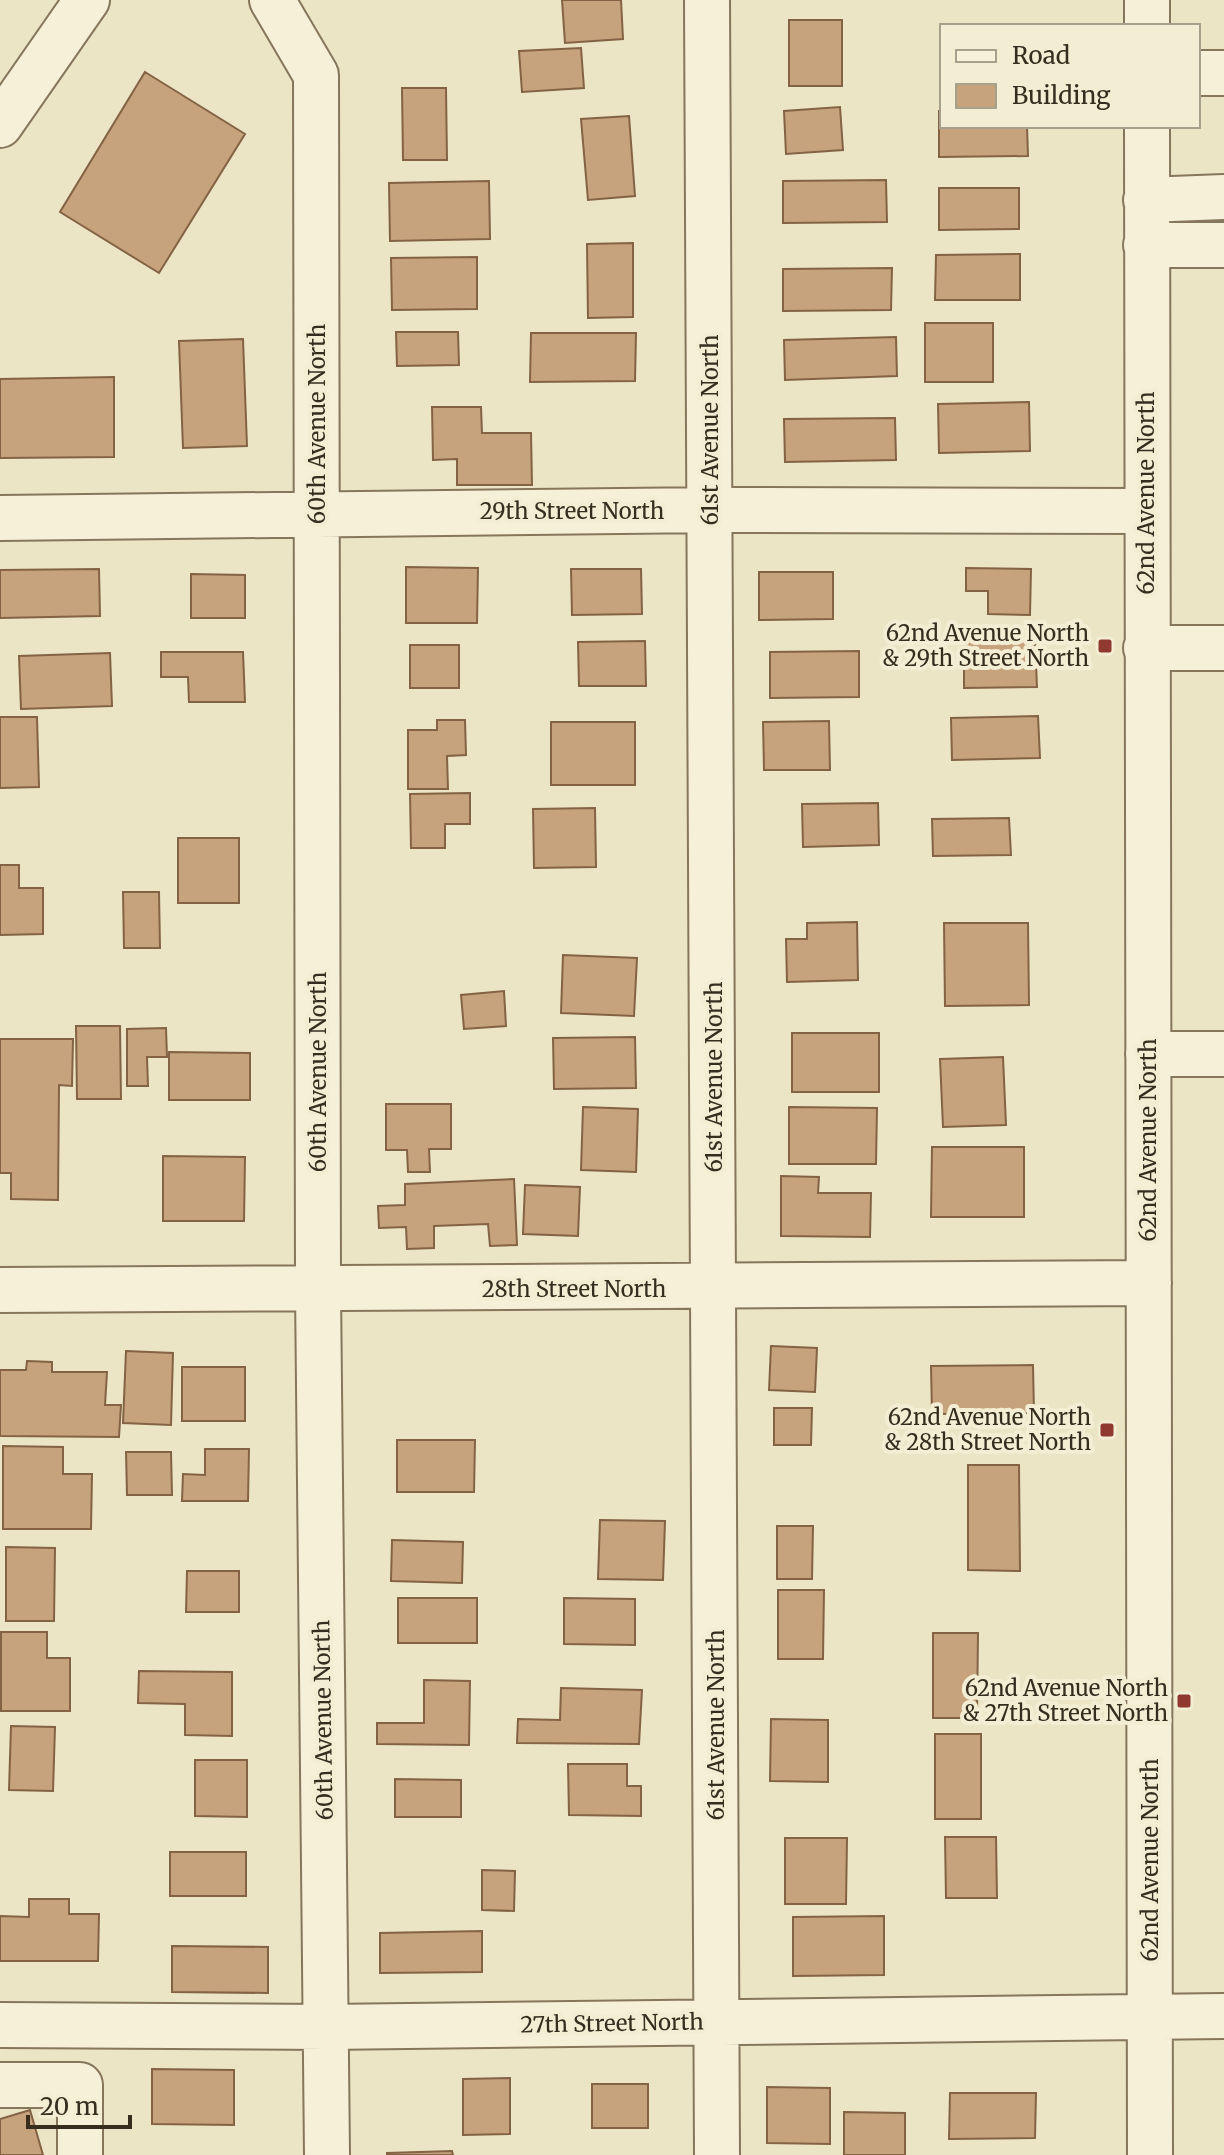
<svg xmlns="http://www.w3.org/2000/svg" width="1224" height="2155" font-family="Merriweather,serif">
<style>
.building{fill:#c7a37d;stroke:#836344;stroke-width:2}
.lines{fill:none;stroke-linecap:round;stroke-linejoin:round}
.minor-casing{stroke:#85765c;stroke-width:48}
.minor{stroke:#f7f0d8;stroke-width:44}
.poi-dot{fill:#903930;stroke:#f3edd4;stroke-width:3}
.labels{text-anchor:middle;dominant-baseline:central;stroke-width:8;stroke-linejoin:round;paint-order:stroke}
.street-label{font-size:22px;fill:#362d1f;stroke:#f3edd4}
.poi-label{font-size:22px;fill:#362d1f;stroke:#f3edd4;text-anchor:end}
</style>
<rect width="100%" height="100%" fill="#ebe4c5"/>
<!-- building -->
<path class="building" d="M562 0H621L623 39 565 43Z
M789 20H842V86H789Z
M581 48 584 88 522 92 519 51Z
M145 72 245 134 159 273 60 212Z
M402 88H446L447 160H403Z
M840 107 843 150 786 154 784 111Z
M939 111H942V126H1027L1028 156 939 157Z
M629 116 635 196 588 200 581 119Z
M886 180 887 222 783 223V181Z
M489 181 490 239 390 241 389 183Z
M939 188H1019V229L939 230Z
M633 243V317L588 318 587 244Z
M1020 254V300H935L936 255Z
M477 257V309L392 310 391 258Z
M892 268 891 310 783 311V269Z
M925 323H993V382H925Z
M396 332H458L459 365 397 366Z
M531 333H636L635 381 530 382Z
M896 337 897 376 785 380 784 340Z
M243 339 247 446 183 448 179 341Z
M114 377V457L0 458V379Z
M1029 402 1030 451 939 453 938 404Z
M432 407H481L482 433H531L532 485H457V459L433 460Z
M895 418 896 460 785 462 784 419Z
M406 567 478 568 477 623H406Z
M966 568 1031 569 1030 615 988 614V591H966Z
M99 569 100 616 0 618V570Z
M571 569H641L642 614 572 615Z
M759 572H833V619L759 620Z
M191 574 245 575V618H191Z
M1035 639 1037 687 964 688V640Z
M645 641 646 686H579L578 642Z
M410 645H459V688H410Z
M859 651V697L770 698V652Z
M161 652H243L245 702H189L188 677H161Z
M110 653 112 706 21 709 19 656Z
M1038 716 1040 758 952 760 951 718Z
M0 717H37L39 787 0 788Z
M437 720H465L466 755 447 756 448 789H408V730H437Z
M829 721 830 770H764L763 722Z
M551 722H635V785H551Z
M470 793V824H445V848H411L410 794Z
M878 803 879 845 803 847 802 804Z
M595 808 596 867 534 868 533 809Z
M1009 818 1011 855 933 856 932 819Z
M178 838H239V903H178Z
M0 865H19V888H43V934L0 935Z
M123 892H159L160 948H124Z
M857 922 858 980 787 982 786 939H807V923Z
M944 923H1028L1029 1005 945 1006Z
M563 955 637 958 634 1016 561 1013Z
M504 991 506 1026 464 1029 461 995Z
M76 1026H120L121 1099H77Z
M166 1028 167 1057H147L148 1086H127V1029Z
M792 1033H879V1092H792Z
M635 1037 636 1088 554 1089 553 1038Z
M0 1039H73L72 1086 59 1085 58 1200 11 1199V1173H0Z
M169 1052 250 1053V1100H169Z
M1003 1057 1006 1125 943 1127 940 1059Z
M386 1104H451V1149H429L430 1172H408L407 1150H386Z
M583 1107 638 1109 636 1172 581 1170Z
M789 1107 877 1108 876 1164H789Z
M932 1147H1024V1217H931Z
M163 1156 245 1157 244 1221H163Z
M781 1176 819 1177 818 1193H871L870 1237 781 1236Z
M514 1179 517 1245 490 1246 488 1224 434 1226V1248L407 1249 406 1227 379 1228 378 1206 405 1205V1184Z
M525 1185 580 1187 578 1236 523 1234Z
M771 1346 817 1348 815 1392 769 1390Z
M126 1351 173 1353 171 1425 123 1423Z
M27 1361 52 1362V1372H107L105 1405H121L119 1437 0 1436V1370H26Z
M1033 1365 1034 1413 932 1414 931 1366Z
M182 1367H245V1421H182Z
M774 1408H812L811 1445H774Z
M397 1440H475L474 1492H397Z
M3 1446 63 1447V1474H92L91 1529H3Z
M205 1449H249L248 1501H182L183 1474 205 1475Z
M126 1452H171L172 1495H127Z
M968 1465H1019L1020 1571 968 1570Z
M600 1520 665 1521 663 1580 598 1579Z
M777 1526H813L812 1579H777Z
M392 1540 463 1542 462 1583 391 1581Z
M6 1547 55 1548 54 1621H6Z
M187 1571H239V1612H186Z
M778 1590H824L823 1659H778Z
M398 1598H477V1643H398Z
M564 1598 635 1599V1645L564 1644Z
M1 1632H47V1658H70V1711H1Z
M933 1633H978L977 1718H933Z
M139 1671 232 1672V1736L185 1735V1704L138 1703Z
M424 1680 470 1681 469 1745 377 1744V1723H424Z
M561 1688 642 1690 639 1744 517 1743 518 1719 560 1720Z
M771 1719 828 1720V1782L770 1781Z
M11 1726 55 1727 53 1791 9 1790Z
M935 1734H981V1819H935Z
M195 1760H247V1817L195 1816Z
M568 1764H627V1786H641V1816L569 1815Z
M395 1779 461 1780V1817H395Z
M945 1837H996L997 1898H946Z
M785 1838H847L846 1904H785Z
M170 1852H246V1896H170Z
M482 1870 515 1871 514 1911 482 1910Z
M29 1899H69V1914H99L98 1961H0V1916L29 1917Z
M884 1916V1975L793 1976V1917Z
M482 1931V1972L380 1973V1933Z
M172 1946 268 1947V1993L172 1992Z
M152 2069 234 2070V2125L152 2124Z
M510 2078V2134L463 2135V2079Z
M592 2084H648V2128H592Z
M767 2087 830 2088V2144L767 2143Z
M950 2093H1036L1035 2138 949 2139Z
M30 2110 43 2155H0V2119Z
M844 2112 905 2113V2155H844Z
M452 2151 453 2155H387V2153Z"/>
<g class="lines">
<defs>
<path id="minor" d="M272 0 316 75 318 1289 327 2155
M707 0 717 2155
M1147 26V0
M1198 73H1224
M0 125 87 0
M1147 126 1150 2155
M1146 200 1224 197
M1146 245H1224
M0 518 711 510 1145 511
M1146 648H1224
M1148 1054H1224
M0 1290 1149 1283
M0 2025 326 2027 1224 2016
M0 2085H80V2155"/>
</defs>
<!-- minor casing -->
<use href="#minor" class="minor-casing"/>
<!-- minor -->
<use href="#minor" class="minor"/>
</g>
<!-- markers -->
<g class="poi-dot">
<rect x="1097" y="638" width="16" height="16" rx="4"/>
<rect x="1099" y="1422" width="16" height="16" rx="4"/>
<rect x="1176" y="1693" width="16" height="16" rx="4"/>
</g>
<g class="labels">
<!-- street labels -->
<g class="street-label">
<text transform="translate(317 424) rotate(-90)">60th Avenue North</text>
<text transform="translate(710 430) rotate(-90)">61st Avenue North</text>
<text transform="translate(1146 493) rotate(-90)">62nd Avenue North</text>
<text x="572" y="511">29th Street North</text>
<text transform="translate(318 1072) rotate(-90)">60th Avenue North</text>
<text transform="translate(714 1077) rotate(-90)">61st Avenue North</text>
<text transform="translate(1148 1140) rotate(-90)">62nd Avenue North</text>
<text x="574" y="1289">28th Street North</text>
<text transform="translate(323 1720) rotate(-91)">60th Avenue North</text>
<text transform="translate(716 1725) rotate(-90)">61st Avenue North</text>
<text transform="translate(1150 1860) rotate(-90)">62nd Avenue North</text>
<text transform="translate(612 2023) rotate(-1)">27th Street North</text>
</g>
<!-- poi labels -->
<g class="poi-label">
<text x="1089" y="633">62nd Avenue North<tspan x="1089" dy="25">&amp; 29th Street North</tspan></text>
<text x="1091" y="1417">62nd Avenue North<tspan x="1091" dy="25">&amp; 28th Street North</tspan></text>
<text x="1168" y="1688">62nd Avenue North<tspan x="1168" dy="25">&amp; 27th Street North</tspan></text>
</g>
</g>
<!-- legend -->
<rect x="940" y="24" width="260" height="104" fill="#f3edd4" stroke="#a7a08c" stroke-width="2"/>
<rect x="956" y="50" width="40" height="12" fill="#f7f0d8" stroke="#a7a08c" stroke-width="2"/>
<text x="1012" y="64" font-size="24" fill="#362d1f">Road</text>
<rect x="956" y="84" width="40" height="24" fill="#c7a37d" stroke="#a7a08c" stroke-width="2"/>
<text x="1012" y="104" font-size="24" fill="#362d1f">Building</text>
<!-- scale -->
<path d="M28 2115v12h102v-12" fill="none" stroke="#362d1f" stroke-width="4"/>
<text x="40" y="2115" font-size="24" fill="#362d1f" stroke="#f3edd4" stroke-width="6" paint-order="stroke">20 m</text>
</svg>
